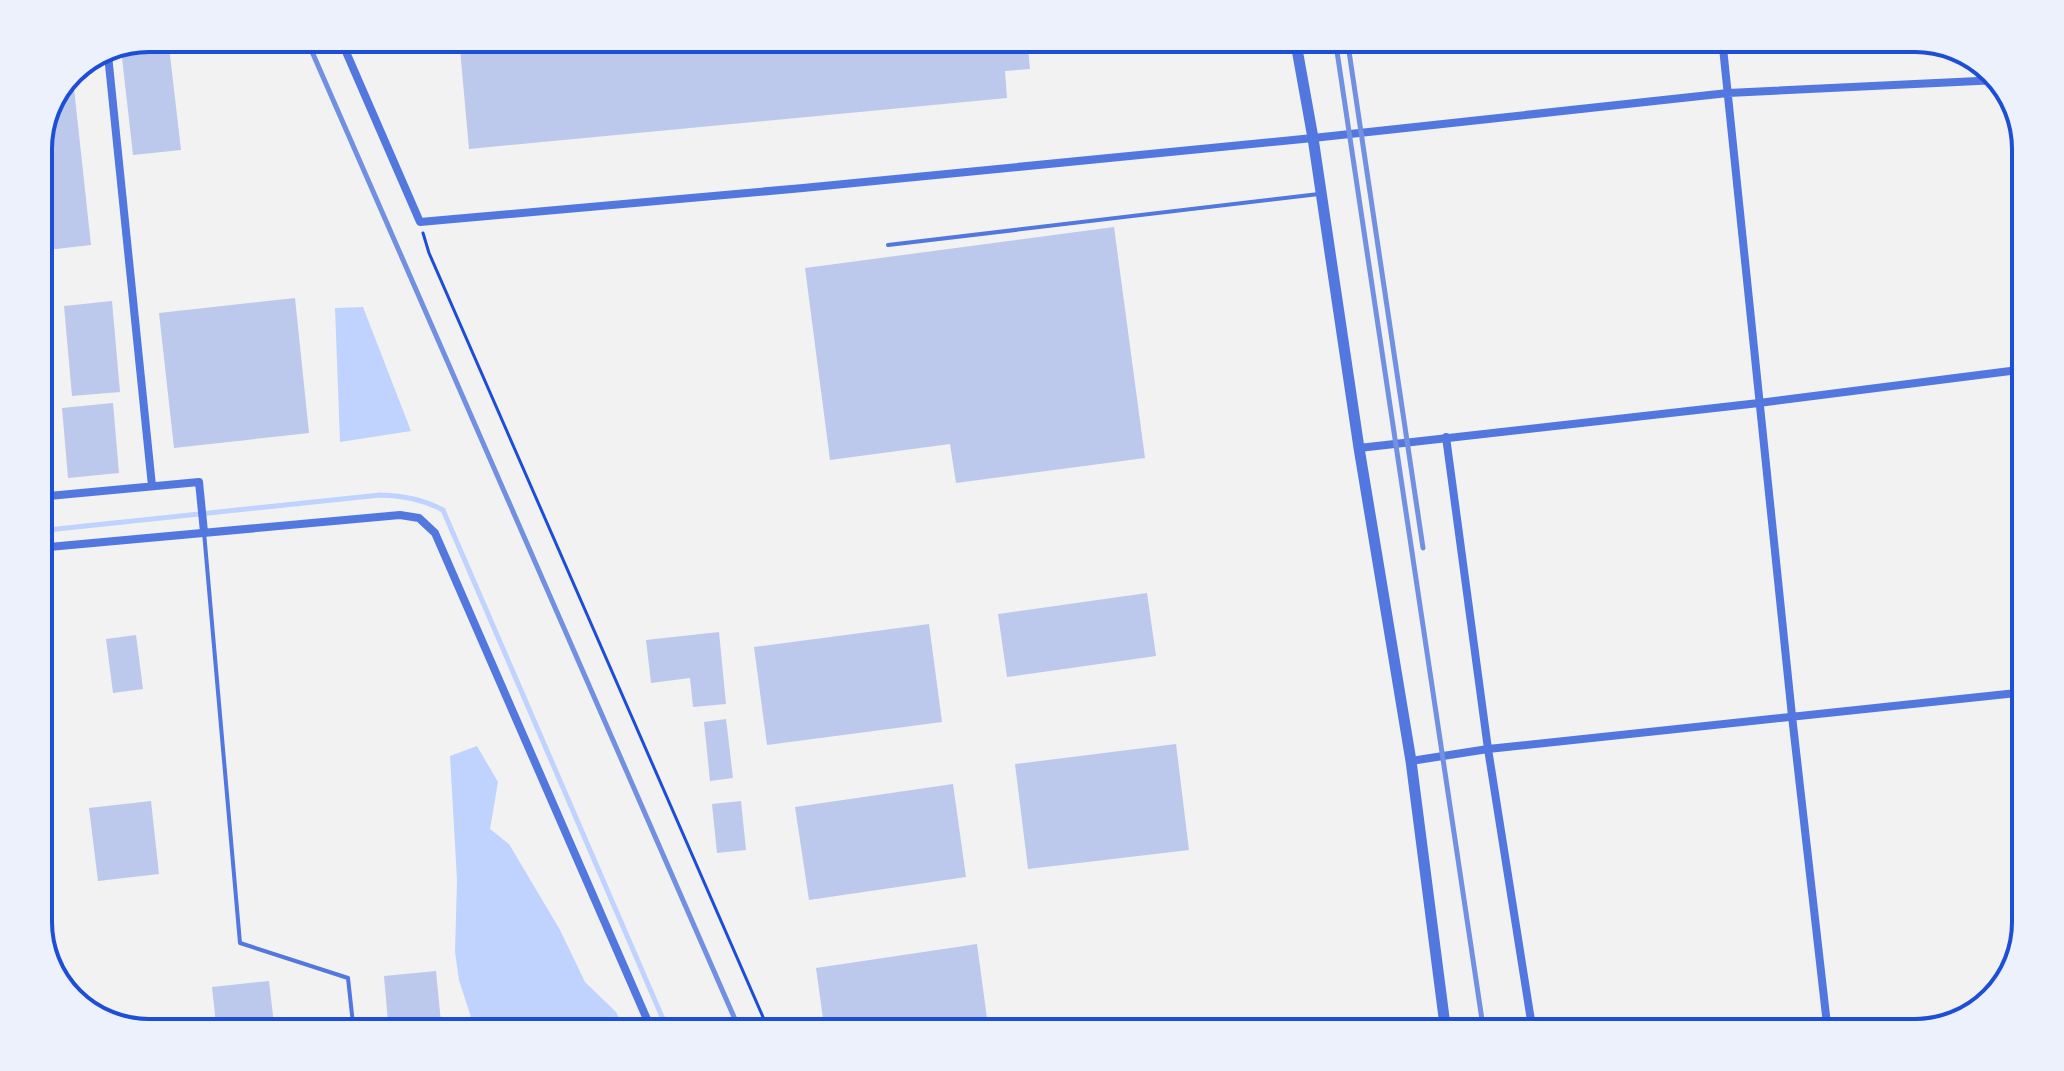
<svg xmlns="http://www.w3.org/2000/svg" width="2064" height="1071" font-family="Cabin,sans-serif">
<style>
.water{fill:#bfd3fe}
.lines{fill:none;stroke-linecap:round;stroke-linejoin:round}
.stream{stroke:#bfd3fe;stroke-width:5}
.building{fill:#bdc9ec}
.path{stroke:#1d4ed8;stroke-width:3}
.service{stroke:#5277de;stroke-width:4}
.minor{stroke:#5277de;stroke-width:8}
.tertiary{stroke:#5277de;stroke-width:11}
.rail{stroke:#7290e2;stroke-width:5}
.rim{fill:none;stroke:#1d4ed8;stroke-width:4}
</style>
<rect width="100%" height="100%" fill="#f2f2f2"/>
<!-- water -->
<path class="water" d="M363 307 411 431 340 442 335 308Z
M477 746 498 782 490 829 509 844 560 930 585 982 616 1012 626 1033H476L459 980 455 952 457 880 450 756Z"/>
<g class="lines">
<!-- stream -->
<path class="stream" d="M38 531 380 495C404 496 422 499 443 510L669 1033"/>
</g>
<!-- building -->
<path class="building" d="M149 38H168L181 150 133 155 121 49Z
M459 38H1027L1030 69 1005 71 1007 98 469 149Z
M72 70 91 245 38 251V142Z
M1114 227 1145 458 956 483 950 444 830 460 805 268Z
M295 298 309 433 174 448 159 313Z
M112 301 120 392 72 396 64 306Z
M113 403 119 473 68 478 62 408Z
M1147 593 1156 656 1007 677 998 614Z
M929 624 942 722 767 745 754 647Z
M719 632 726 704 693 707 690 678 651 683 646 640Z
M136 635 143 689 113 693 106 639Z
M726 719 733 778 710 781 704 722Z
M1176 744 1189 850 1028 869 1015 764Z
M953 784 966 877 809 900 795 807Z
M151 801 159 874 98 881 89 808Z
M741 801 746 850 717 853 712 804Z
M977 944 989 1033H825L816 968Z
M436 971 442 1033H389L384 976Z
M269 981 275 1033H217L212 987Z"/>
<g class="lines">
<!-- path -->
<path class="path" d="M423 233 429 253 770 1033"/>
<!-- service -->
<path class="service" d="M888 245 1319 194
M204 532 240 943 348 978 354 1033"/>
<!-- minor -->
<path class="minor" d="M340 38 420 222 803 188 1313 138 1728 93 1999 80
M1722 38 1792 716 1828 1033
M108 55 152 486
M1446 437 1488 749 1533 1033
M1359 448 1759 403 2026 369
M38 497 199 482 204 532
M38 548 400 515 419 518 435 533 653 1033
M1411 761 1488 749 2026 692
M1795 1033 1973 1016"/>
<!-- tertiary -->
<path class="tertiary" d="M1295 38 1313 138 1359 448 1411 761 1446 1033"/>
<!-- rail -->
<path class="rail" d="M306 38 741 1033
M1335 38 1484 1033
M1347 38 1423 548"/>
</g>
<!-- crop -->
<path d="M0 0H2064V1071H0ZM149 52H1915A97 97 0 0 1 2012 149V922A97 97 0 0 1 1915 1019H149A97 97 0 0 1 52 922V149A97 97 0 0 1 149 52Z" fill="#edf1fc" fill-rule="evenodd"/>
<path class="rim" d="M149 52H1915A97 97 0 0 1 2012 149V922A97 97 0 0 1 1915 1019H149A97 97 0 0 1 52 922V149A97 97 0 0 1 149 52Z"/>
</svg>
